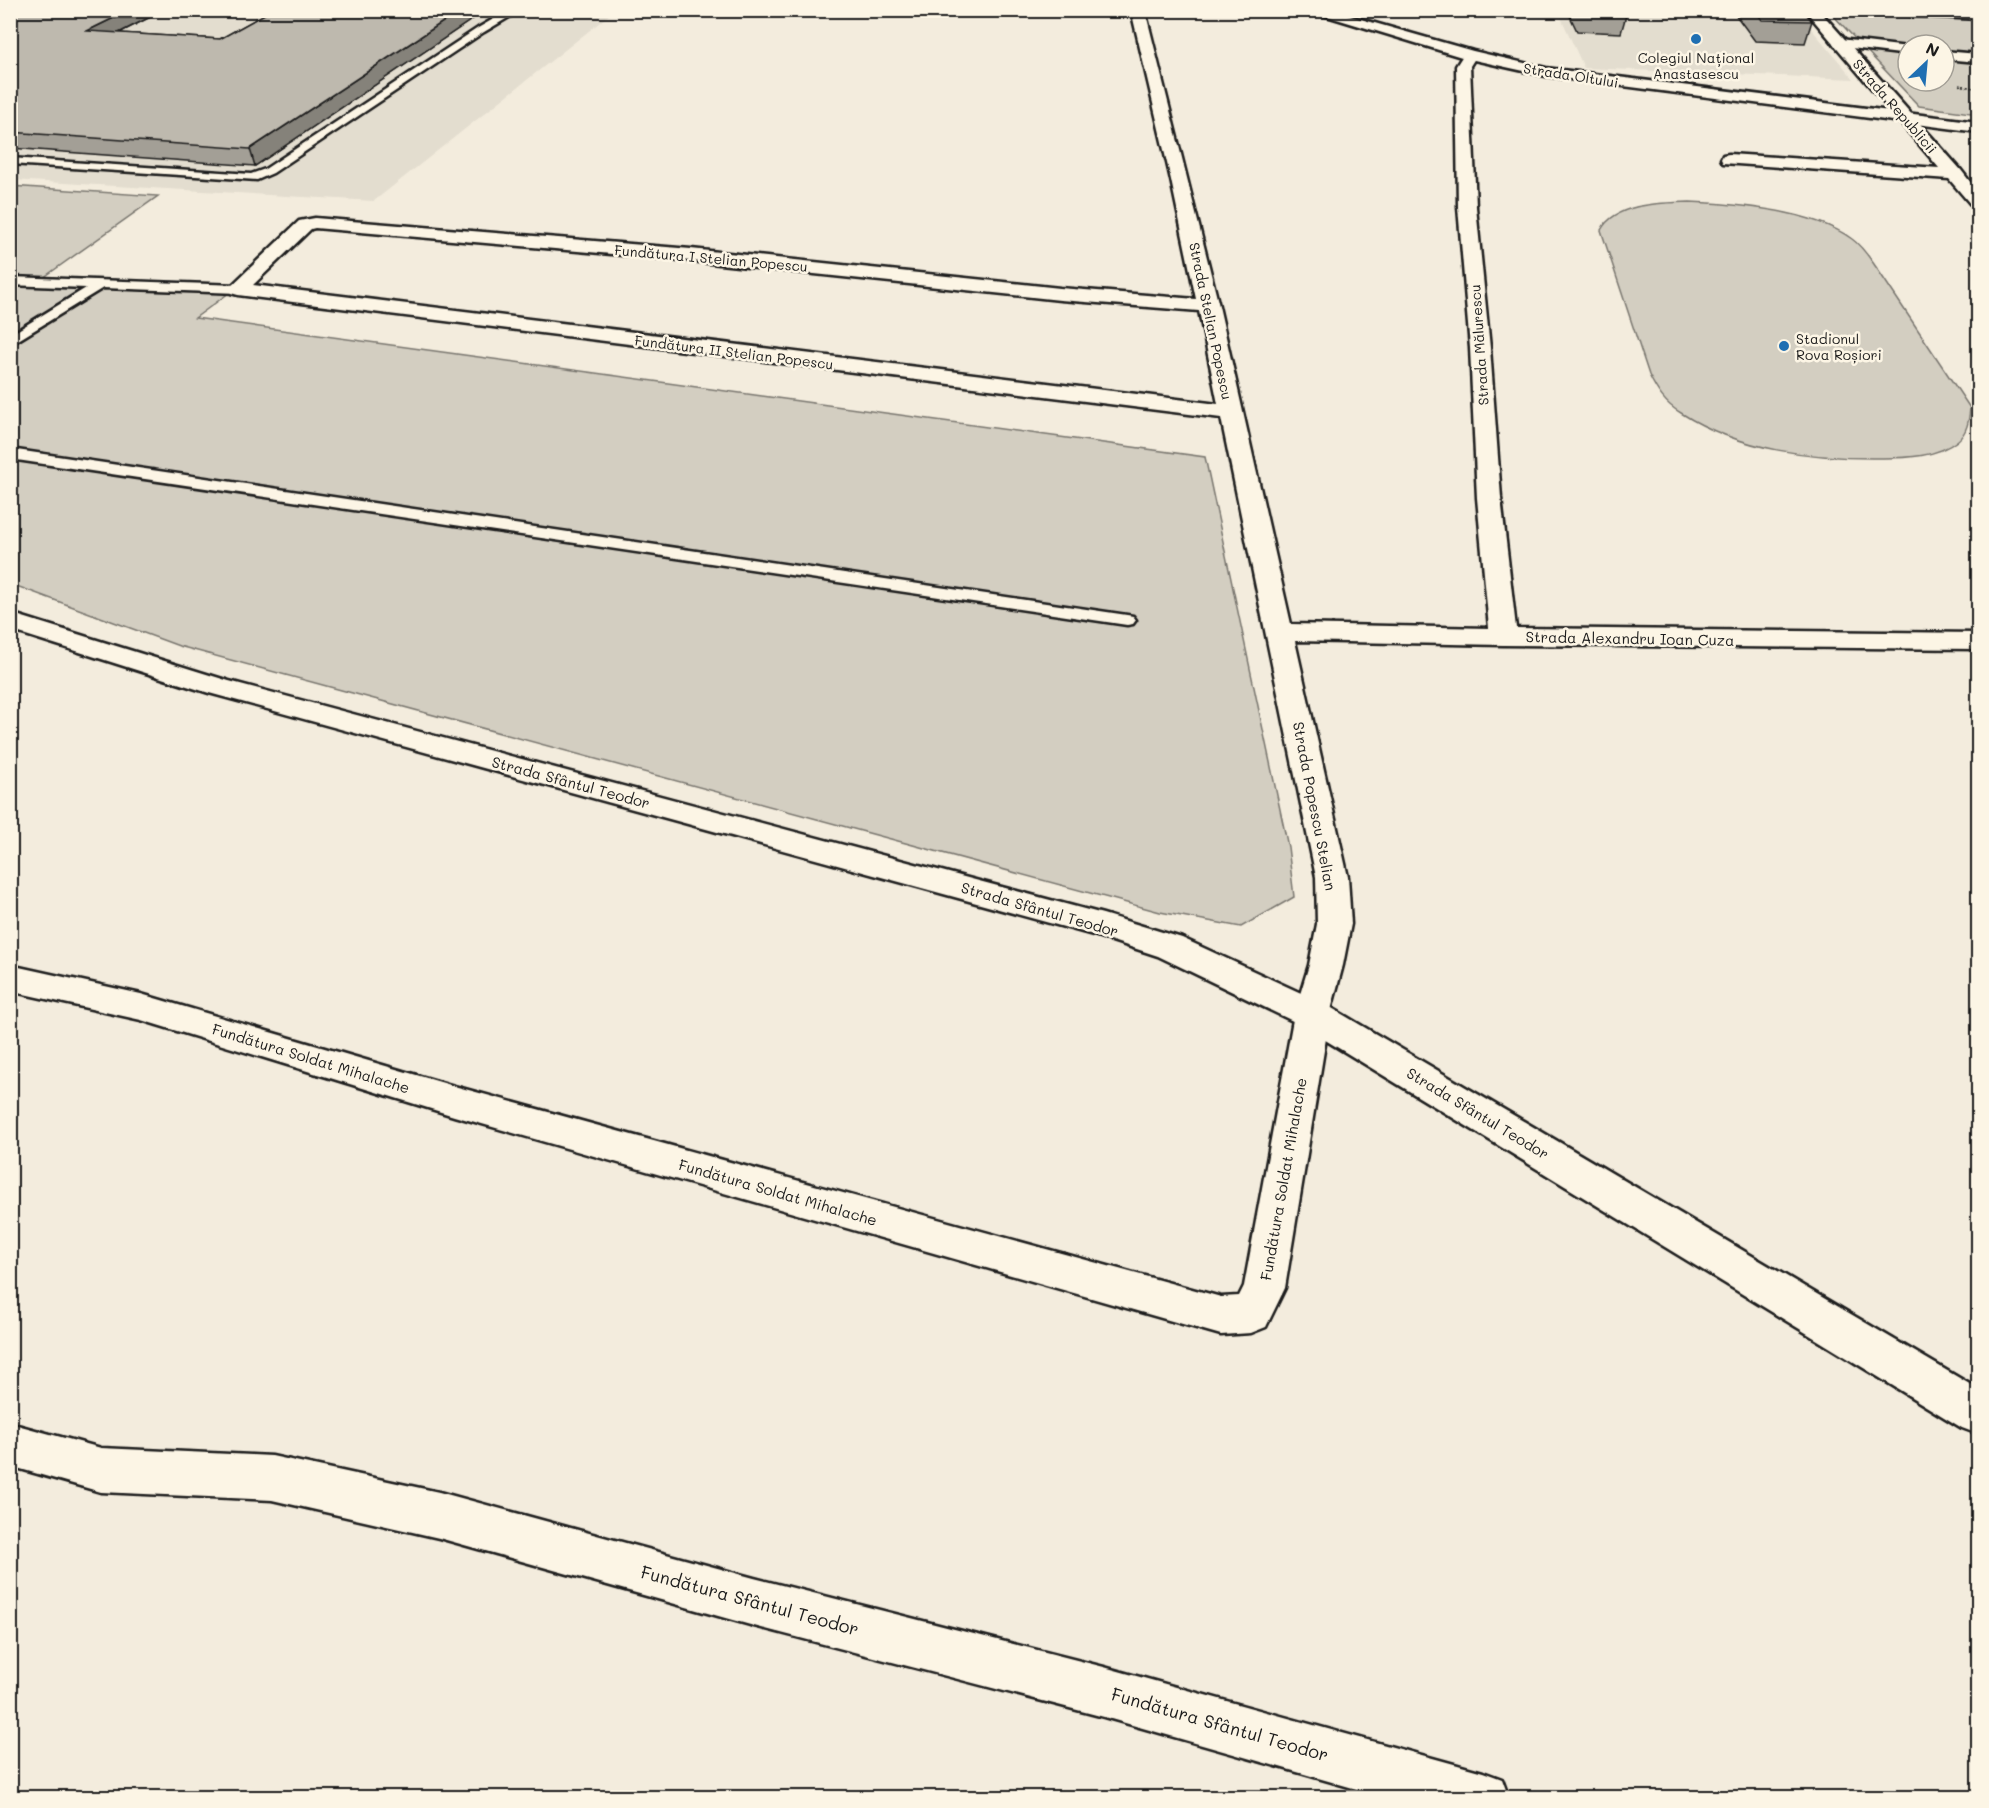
<svg xmlns="http://www.w3.org/2000/svg" width="1989" height="1808" font-family="Mali,sans-serif">
<style>
.built{fill:#e3ddcf}
.green{fill:#d3cec1;stroke:#78756e;stroke-width:1.5;fill-rule:evenodd}
.lines{fill:none;stroke-linecap:round;stroke-linejoin:round}
.service-casing{stroke:#1c1c1c;stroke-width:5}
.pedestrian-casing{stroke:#1c1c1c;stroke-width:5}
.minor-casing{stroke:#1c1c1c;stroke-width:5}
.secondary-casing{stroke:#1c1c1c;stroke-width:5}
.path{stroke:#1c1c1c;stroke-width:1.5;stroke-dasharray:2 2;stroke-linecap:butt}
.service{fill:#fcf5e5;fill-rule:evenodd}
.pedestrian{fill:#fcf5e5;fill-rule:evenodd}
.minor{fill:#fcf5e5;fill-rule:evenodd}
.secondary{fill:#fcf5e5;fill-rule:evenodd}
.wall{fill:#a39f96;stroke:#1c1c1c;stroke-width:1.5}
.shaded-wall{fill:#85827a;stroke:#1c1c1c;stroke-width:1.5}
.building{fill:#beb9ae;stroke:#1c1c1c;stroke-width:1.5}
.poi-dot{fill:#1f6fb2;stroke:#fcf5e5;stroke-width:2}
.labels{text-anchor:middle;dominant-baseline:central;stroke-width:5;stroke-linejoin:round;paint-order:stroke}
.far-poi-label{font-size:14px;fill:#1c1c1c;stroke:#fcf5e5}
.far-street-label{font-size:14px;fill:#1c1c1c;stroke:#fcf5e5}
.street-label{font-size:15px;fill:#1c1c1c;stroke:#fcf5e5}
.near-street-label{font-size:18px;fill:#1c1c1c;stroke:#fcf5e5}
</style>
<rect width="100%" height="100%" fill="#f3ecdd"/>
<filter id="ink" filterUnits="userSpaceOnUse"><feTurbulence type="fractalNoise" baseFrequency=".0167" numOctaves="2"/><feDisplacementMap in="SourceGraphic" scale="12" xChannelSelector="R" yChannelSelector="G"/><feConvolveMatrix kernelMatrix="1 2 1 2 8 2 1 2 1" color-interpolation-filters="sRGB"/></filter>
<g filter="url(#ink)">
<!-- built -->
<path class="built" d="M10 11H614L374 201 11 180Z
M1558 11H1796L1854 79 1584 68Z"/>
<!-- green -->
<path class="green" d="M1830 12 1978 17V114L1919 106ZM1908 45H1944V81H1908Z
M10 186 158 196 33 285 229 293 195 318 1205 457 1288 847 1294 897 1241 927 1160 912 179 646 11 584Z
M1690 202C1737 204 1813 210 1852 239 1862 246 1869 257 1876 267L1970 408C1969 421 1967 433 1957 441 1937 457 1907 458 1883 458 1814 459 1740 451 1681 413 1665 404 1657 391 1649 375L1601 230C1616 202 1663 203 1690 202Z"/>
<g class="lines">
<defs>
<path id="service" d="M509 10H521L484 32 273 173 257 180 10 164V158L251 174 265 169 478 28Z
M10 277 238 285 245 289 238 293 103 288 10 345V335L86 288 10 285Z
M10 449 1127 615 1133 616 1136 620 1133 624 1127 625 10 459Z"/>
<path id="pedestrian" d="M1840 39 1908 47V55L1835 46 1833 43 1835 40Z
M1944 51 1978 54V62L1944 59Z"/>
<path id="minor" d="M1131 10H1145L1219 306 1291 624 1489 628 1477 498 1470 348 1458 207 1456 66 1465 52 1470 51 1477 55 1470 66 1476 207 1490 348 1501 498 1516 628 1978 633V649L1503 645 1295 641 1348 877 1351 924 1343 965 1330 1014 1285 1288 1266 1327 1251 1333 1221 1335 454 1116 141 1020 10 991V965L141 994 454 1086 1221 1297 1239 1296 1244 1286 1294 1014 1309 965 1317 924 1316 877 1221 418 238 295 231 293 228 289 299 221 315 218 691 249 1060 288 1196 299 1171 180ZM315 228 691 261 1060 300 1199 311 1218 404 253 285 311 229Z
M1805 10H1819L1961 170 1978 192V207L1972 206 1949 179 1723 163 1721 159 1723 155 1729 154 1939 168Z
M1871 10 1978 11V19L1877 14Z
M10 1423 101 1448 272 1456 439 1492 754 1578 1104 1667 1483 1772 1502 1779 1509 1798H1388L1104 1717 754 1626 439 1538 272 1500 101 1492 10 1466Z"/>
<path id="secondary" d="M1307 10H1329L1473 51 1546 68 1978 122V132L1546 76 1465 58Z
M10 613 229 681 1103 914 1182 938 1325 1004 1978 1389V1434L1962 1428 1299 1024 1158 956 1097 936 209 693 10 630Z"/>
</defs>
<!-- service casing -->
<use href="#service" class="service-casing"/>
<!-- pedestrian casing -->
<use href="#pedestrian" class="pedestrian-casing"/>
<!-- minor casing -->
<use href="#minor" class="minor-casing"/>
<!-- secondary casing -->
<use href="#secondary" class="secondary-casing"/>
<!-- path -->
<path class="path" d="M1959 85 1978 89"/>
<!-- service -->
<use href="#service" class="service"/>
<!-- pedestrian -->
<use href="#pedestrian" class="pedestrian"/>
<!-- minor -->
<use href="#minor" class="minor"/>
<!-- secondary -->
<use href="#secondary" class="secondary"/>
</g>
<!-- wall -->
<path class="wall" d="M10 10H164L119 33 220 39 272 10H486L255 166 10 148Z
M1567 10H1626L1627 12 1621 33 1577 31Z
M1732 10H1803L1812 21 1805 43 1755 41Z"/>
<!-- shaded-wall -->
<path class="shaded-wall" d="M130 10H164L93 46 87 31Z
M461 10H486L255 166 250 149Z"/>
<!-- building -->
<path class="building" d="M10 10H130L87 31 220 39 272 10H461L250 149 10 132Z
M1598 10H1626L1627 12Z
M1755 10H1803L1812 21 1762 20Z"/>
</g>
<!-- markers -->
<g class="poi-dot">
<circle cx="1696" cy="39" r="6"/>
<circle cx="1784" cy="346" r="6"/>
</g>
<g class="labels">
<!-- far-poi labels -->
<g class="far-poi-label">
<text x="1696" y="57">Colegiul Național<tspan x="1696" dy="16">Anastasescu</tspan></text>
<text x="1796" y="338" text-anchor="start">Stadionul<tspan x="1796" dy="16">Rova Roșiori</tspan></text>
</g>
<!-- far-street labels -->
<g class="far-street-label">
<text transform="translate(1571 75) rotate(9)">Strada Oltului</text>
<text transform="translate(1895 106) rotate(49)">Strada Republicii</text>
<text transform="translate(711 258) rotate(5)">Fundătura I Stelian Popescu</text>
<text transform="translate(1211 321) rotate(78)">Strada Stelian Popescu</text>
<text transform="translate(1479 345) rotate(-94)">Strada Mălurescu</text>
<text transform="translate(734 352) rotate(7)">Fundătura II Stelian Popescu</text>
</g>
<!-- street labels -->
<g class="street-label">
<text transform="translate(1630 638) rotate(1)">Strada Alexandru Ioan Cuza</text>
<text transform="translate(571 782) rotate(15)">Strada Sfântul Teodor</text>
<text transform="translate(1315 806) rotate(79)">Strada Popescu Stelian</text>
<text transform="translate(1040 909) rotate(16)">Strada Sfântul Teodor</text>
<text transform="translate(311 1058) rotate(17)">Fundătura Soldat Mihalache</text>
<text transform="translate(1478 1113) rotate(31)">Strada Sfântul Teodor</text>
<text transform="translate(1283 1179) rotate(-80)">Fundătura Soldat Mihalache</text>
<text transform="translate(778 1192) rotate(16)">Fundătura Soldat Mihalache</text>
</g>
<!-- near-street labels -->
<g class="near-street-label">
<text transform="translate(750 1600) rotate(15)">Fundătura Sfântul Teodor</text>
<text transform="translate(1220 1724) rotate(16)">Fundătura Sfântul Teodor</text>
</g>
</g>
<!-- margin -->
<rect width="1989" height="1808" fill="none" stroke="#fcf5e5" stroke-width="36"/>
<rect x="18" y="18" width="1953" height="1772" fill="none" stroke="#1c1c1c" stroke-width="2" filter="url(#ink)"/>
<!-- north arrow -->
<g transform="translate(1926 63) rotate(26)"><circle r="28" fill="#fcf5e5" stroke="#a29e95" stroke-width="1.5"/>
<path d="M0-4.5L10 22L0 15L-10 22Z" fill="#1f6fb2"/>
<text y="-9" font-size="16" font-weight="bold" text-anchor="middle" fill="#1c1c1c">N</text>
</g>
</svg>
